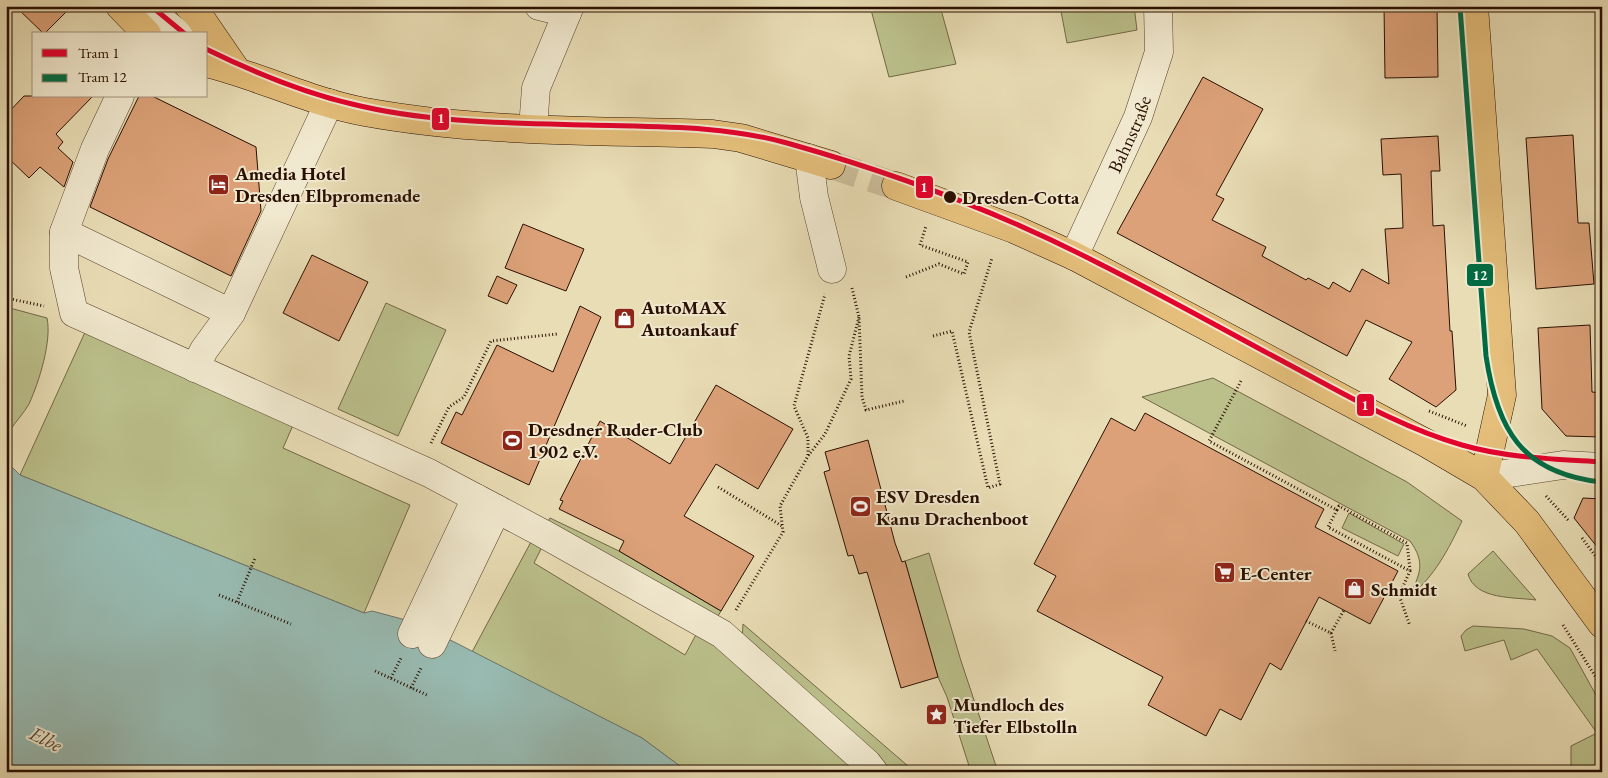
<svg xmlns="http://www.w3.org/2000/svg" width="1608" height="778" font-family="'EB Garamond',serif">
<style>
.green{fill:#bbc08b;stroke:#726846}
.water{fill:#98bbb2;stroke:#6c766b}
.building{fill:#dca178;stroke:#290f00}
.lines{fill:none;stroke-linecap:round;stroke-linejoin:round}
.major-tunnel{stroke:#ccbe9a;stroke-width:28;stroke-dasharray:28 14;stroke-linecap:butt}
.minor-casing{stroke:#59422d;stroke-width:29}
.major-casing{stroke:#290f00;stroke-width:29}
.path{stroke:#290f00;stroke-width:3;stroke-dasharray:1 2.5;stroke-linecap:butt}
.minor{stroke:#f1e9cf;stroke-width:28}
.major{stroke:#e4be7a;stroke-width:28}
.tram-1-casing{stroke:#f1e9cf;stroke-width:9}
.tram-2-casing{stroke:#f1e9cf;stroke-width:9}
.tram-1{stroke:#e4002c;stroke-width:5}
.tram-2{stroke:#006b42;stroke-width:5}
.stop-dot{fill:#290f00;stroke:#f1e9cf;stroke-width:2}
.labels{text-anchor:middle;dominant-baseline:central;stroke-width:4;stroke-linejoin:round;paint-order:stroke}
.street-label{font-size:19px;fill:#290f00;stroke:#f1e9cf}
.poi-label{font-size:19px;font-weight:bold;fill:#290f00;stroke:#f1e9cf;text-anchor:start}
.stop-label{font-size:19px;font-weight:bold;fill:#290f00;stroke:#f1e9cf;text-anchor:start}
.water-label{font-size:20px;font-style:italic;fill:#504b3e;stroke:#f1e9cf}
.line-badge{stroke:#f1e9cf;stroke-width:2}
.badge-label{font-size:14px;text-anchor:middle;font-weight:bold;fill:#fff}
</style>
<rect width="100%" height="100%" fill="#e9ddb5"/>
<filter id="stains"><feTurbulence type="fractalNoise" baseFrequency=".004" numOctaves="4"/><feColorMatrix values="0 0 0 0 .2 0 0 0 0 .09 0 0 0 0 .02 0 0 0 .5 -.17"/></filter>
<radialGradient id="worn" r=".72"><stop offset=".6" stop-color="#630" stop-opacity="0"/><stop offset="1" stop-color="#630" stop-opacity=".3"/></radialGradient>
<!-- green -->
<path class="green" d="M870 6H940L956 64 889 77Z
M1060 6H1134L1137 30 1067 43Z
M386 303 446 330 398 436 338 409Z
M6 307 47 318C52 341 39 382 29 404 24 413 16 421 11 429L6 428Z
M86 330 294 423 283 448 410 505 364 613 20 475Z
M1213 378 1407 482 1462 521C1448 550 1435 576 1409 597 1420 574 1426 563 1410 541L1142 397Z
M1349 513 1404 544 1398 556 1342 528Z
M550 518 619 551 721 611 718 616 543 528Z
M532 540 543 545 534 563 685 655 699 629 742 640 743 624 915 772H688L642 738 472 652Z
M1493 551 1536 600C1514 597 1475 600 1468 574Z
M929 553 961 661 998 772H971L947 697 938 677 905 561Z
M1473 626 1524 629 1552 636 1570 648 1602 706V772H1566L1571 770V746L1597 733 1537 649 1511 660 1504 640 1465 651 1461 636 1466 630Z"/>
<!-- water -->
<path class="water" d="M6 461 20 475 364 613 372 611 417 623 642 738 688 772H6Z"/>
<!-- building -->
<path class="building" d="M15 6H72L44 34Z
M1384 6H1437L1438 77 1385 78Z
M1203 77 1263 109 1216 195 1224 199 1212 220 1266 247 1262 256 1306 280 1308 278 1329 289 1333 282 1350 292 1362 269 1389 284 1385 229 1403 228 1401 174 1383 175 1381 139 1438 136 1440 171H1431L1433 226 1444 225 1450 331H1452L1456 390 1436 407 1389 379 1412 342 1366 320 1347 356 1117 233Z
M24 96H93L56 134 63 142 58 148 73 162 64 187 40 167 29 178 6 156V115Z
M139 96H152L256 147 261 211 231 276 90 207 108 159Z
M1573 135 1578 223H1589L1594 284 1536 289 1526 138Z
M523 224 584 249 566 291 505 268Z
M312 255 368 282 339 341 283 313Z
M497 276 517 285 507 304 488 296Z
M580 306 601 317 529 485 441 443 456 412 462 415 497 345 553 372Z
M1590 325 1592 392 1602 393V437L1566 436 1542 409 1538 328Z
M716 385 793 429 758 489 716 464 684 516 754 556 721 611 619 551 624 541 559 509 563 501 560 500 600 421 670 464Z
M1145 413 1324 509 1315 527 1398 571 1370 624 1319 597 1281 670 1270 663 1241 720 1220 709 1206 736 1148 705 1163 677 1037 611 1056 576 1034 564 1111 418 1135 431Z
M868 440 895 543 902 562 905 561 938 677 901 688 867 572 859 574 853 555 848 556 824 472 830 470 825 452Z
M1583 498 1602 499V553L1574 518Z"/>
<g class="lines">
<!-- major-tunnel -->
<path class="major-tunnel" d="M831 165 896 186"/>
<defs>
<g id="minor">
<path d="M143 6 179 34"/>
<path d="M539 6 567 13"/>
<path d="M120 96 95 149 64 232V268L74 313 429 473 542 533 722 634 867 763 874 772"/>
<path d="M533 128 536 88 570 6"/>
<path d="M809 158 814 197 832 269"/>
<path d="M64 232 231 313 329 103"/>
<path id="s1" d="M1074 256 1138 117 1159 52 1158 6"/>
<path d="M195 368 204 350 231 313"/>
<path d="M1484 477 1563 465 1602 467"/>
<path d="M412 634 476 498"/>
<path d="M432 644 497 509"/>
</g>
<path id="major" d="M120 6 147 34
M189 6 199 16 236 70
M1474 6 1502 395 1484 477
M206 63C260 76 310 102 365 112 480 133 597 130 713 134L741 138 831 165
M896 186 1014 229 1074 256 1426 443 1484 477 1527 522 1602 624"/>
</defs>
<!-- minor casing -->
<use href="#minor" class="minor-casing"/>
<!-- major casing -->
<use href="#major" class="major-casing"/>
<!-- path -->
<path class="path" d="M906 277 939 264 964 274 968 262 920 245 926 226
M852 288 859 317 862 397 866 410 904 401
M6 298 44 306
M933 336 952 331 988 488 1000 484 969 332 992 258
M1241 381 1209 441 1337 510 1328 527 1410 571 1399 595 1410 626
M1429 411 1467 426
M431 443 449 407 464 397 491 341 557 334
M808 455V438L794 406 825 294
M718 487 782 526
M1546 496 1569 521
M1337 510 1339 506 1407 543 1410 570
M1582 538 1602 565
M219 595 291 624
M237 602 255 558
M736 610 783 532 780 506 808 456 825 434 851 379 849 356 859 317
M1306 621 1331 633 1335 651
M1563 625 1602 687
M1331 633 1344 610
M375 671 429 696
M391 678 401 658
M411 688 421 668"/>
<!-- minor -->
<use href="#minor" class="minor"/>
<!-- major -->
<use href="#major" class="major"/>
<defs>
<path id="tram-1" d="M151 6 185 34
M206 49C253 72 301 92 352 104 428 123 509 123 588 125 655 127 722 125 787 143 894 173 999 212 1098 263 1166 297 1233 335 1301 371 1353 399 1405 429 1462 445 1507 458 1555 459 1602 462"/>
<path id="tram-2" d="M1460 7 1486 356C1497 429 1521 473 1601 482"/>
</defs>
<!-- tram-1 casing -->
<use href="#tram-1" class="tram-1-casing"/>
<!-- tram-2 casing -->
<use href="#tram-2" class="tram-2-casing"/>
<!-- tram-1 -->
<use href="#tram-1" class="tram-1"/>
<!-- tram-2 -->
<use href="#tram-2" class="tram-2"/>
</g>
<!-- icons -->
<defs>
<symbol id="hotel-square" viewBox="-11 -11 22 22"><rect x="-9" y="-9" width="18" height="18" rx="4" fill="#8f2418" stroke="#f1e9cf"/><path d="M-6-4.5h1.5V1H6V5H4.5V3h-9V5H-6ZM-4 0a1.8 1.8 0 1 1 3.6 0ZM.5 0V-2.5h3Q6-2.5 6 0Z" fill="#fff"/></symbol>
<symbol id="shop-square" viewBox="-11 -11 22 22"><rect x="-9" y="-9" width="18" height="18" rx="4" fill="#8f2418" stroke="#f1e9cf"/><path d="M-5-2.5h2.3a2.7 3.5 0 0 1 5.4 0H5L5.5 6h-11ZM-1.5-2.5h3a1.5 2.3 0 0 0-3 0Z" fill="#fff"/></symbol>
<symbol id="stadium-square" viewBox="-11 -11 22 22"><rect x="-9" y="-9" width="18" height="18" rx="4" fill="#8f2418" stroke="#f1e9cf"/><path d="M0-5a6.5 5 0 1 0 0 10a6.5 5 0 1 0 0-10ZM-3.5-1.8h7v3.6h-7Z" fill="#fff"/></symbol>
<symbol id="supermarket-square" viewBox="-11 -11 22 22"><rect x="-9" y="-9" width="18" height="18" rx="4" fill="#8f2418" stroke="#f1e9cf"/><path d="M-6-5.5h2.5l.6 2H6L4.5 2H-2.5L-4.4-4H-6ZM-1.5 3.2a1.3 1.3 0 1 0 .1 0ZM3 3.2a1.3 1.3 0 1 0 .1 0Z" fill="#fff"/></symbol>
<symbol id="sight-square" viewBox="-11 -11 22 22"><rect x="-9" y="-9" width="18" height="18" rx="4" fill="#8f2418" stroke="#f1e9cf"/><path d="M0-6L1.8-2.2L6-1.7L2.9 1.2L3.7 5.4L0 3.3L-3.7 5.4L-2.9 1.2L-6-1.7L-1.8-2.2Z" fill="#fff"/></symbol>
</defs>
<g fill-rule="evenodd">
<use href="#hotel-square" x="206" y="172" width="25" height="25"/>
<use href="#shop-square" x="612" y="306" width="25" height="25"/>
<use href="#stadium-square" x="500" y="428" width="25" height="25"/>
<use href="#stadium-square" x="848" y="494" width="25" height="25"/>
<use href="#supermarket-square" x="1212" y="560" width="25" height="25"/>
<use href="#shop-square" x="1342" y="576" width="25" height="25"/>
<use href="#sight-square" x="924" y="702" width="25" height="25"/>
</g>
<!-- markers -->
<circle class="stop-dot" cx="950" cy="197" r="7"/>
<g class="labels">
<!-- street labels -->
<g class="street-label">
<text stroke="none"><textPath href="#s1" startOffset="134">Bahnstraße</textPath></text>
</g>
<!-- poi labels -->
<g class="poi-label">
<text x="235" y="173">Amedia Hotel<tspan x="235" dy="22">Dresden Elbpromenade</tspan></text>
<text x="641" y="307">AutoMAX<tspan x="641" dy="22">Autoankauf</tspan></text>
<text x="528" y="429">Dresdner Ruder-Club<tspan x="528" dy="22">1902 e.V.</tspan></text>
<text x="876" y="496">ESV Dresden<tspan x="876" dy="22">Kanu Drachenboot</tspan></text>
<text x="1240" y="573">E-Center</text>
<text x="1371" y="589">Schmidt</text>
<text x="953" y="704">Mundloch des<tspan x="953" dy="22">Tiefer Elbstolln</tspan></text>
</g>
<!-- stop labels -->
<g class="stop-label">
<text x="962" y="197">Dresden-Cotta</text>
</g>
<!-- water labels -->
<g class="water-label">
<text transform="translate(46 739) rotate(26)">Elbe</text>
</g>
</g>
<g class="line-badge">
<rect x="431" y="107" width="19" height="24" rx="5" fill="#e4002c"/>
<rect x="915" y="175" width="19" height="24" rx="5" fill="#e4002c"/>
<rect x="1466" y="263" width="28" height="24" rx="5" fill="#006b42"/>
<rect x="1356" y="393" width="19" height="24" rx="5" fill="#e4002c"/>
</g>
<g class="badge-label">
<text x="441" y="123">1</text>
<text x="924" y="192">1</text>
<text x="1480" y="280">12</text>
<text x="1365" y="410">1</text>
</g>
<!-- margin -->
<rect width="1608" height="778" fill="none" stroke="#e9ddb5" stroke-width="25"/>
<rect x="8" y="8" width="1593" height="763" fill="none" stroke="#290f00" stroke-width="2.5"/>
<rect x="12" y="12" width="1583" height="753" fill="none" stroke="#290f00"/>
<!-- legend -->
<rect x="32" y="32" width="175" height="65" fill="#f1e9cf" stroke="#a1927c"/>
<rect x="42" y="49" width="25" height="8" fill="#e4002c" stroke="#a1927c"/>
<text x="78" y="58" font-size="15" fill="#290f00">Tram 1</text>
<rect x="42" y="74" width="25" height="8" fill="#006b42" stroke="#a1927c"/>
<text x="78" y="82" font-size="15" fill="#290f00">Tram 12</text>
<rect width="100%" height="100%" filter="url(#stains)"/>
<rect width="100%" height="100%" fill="url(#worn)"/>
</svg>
